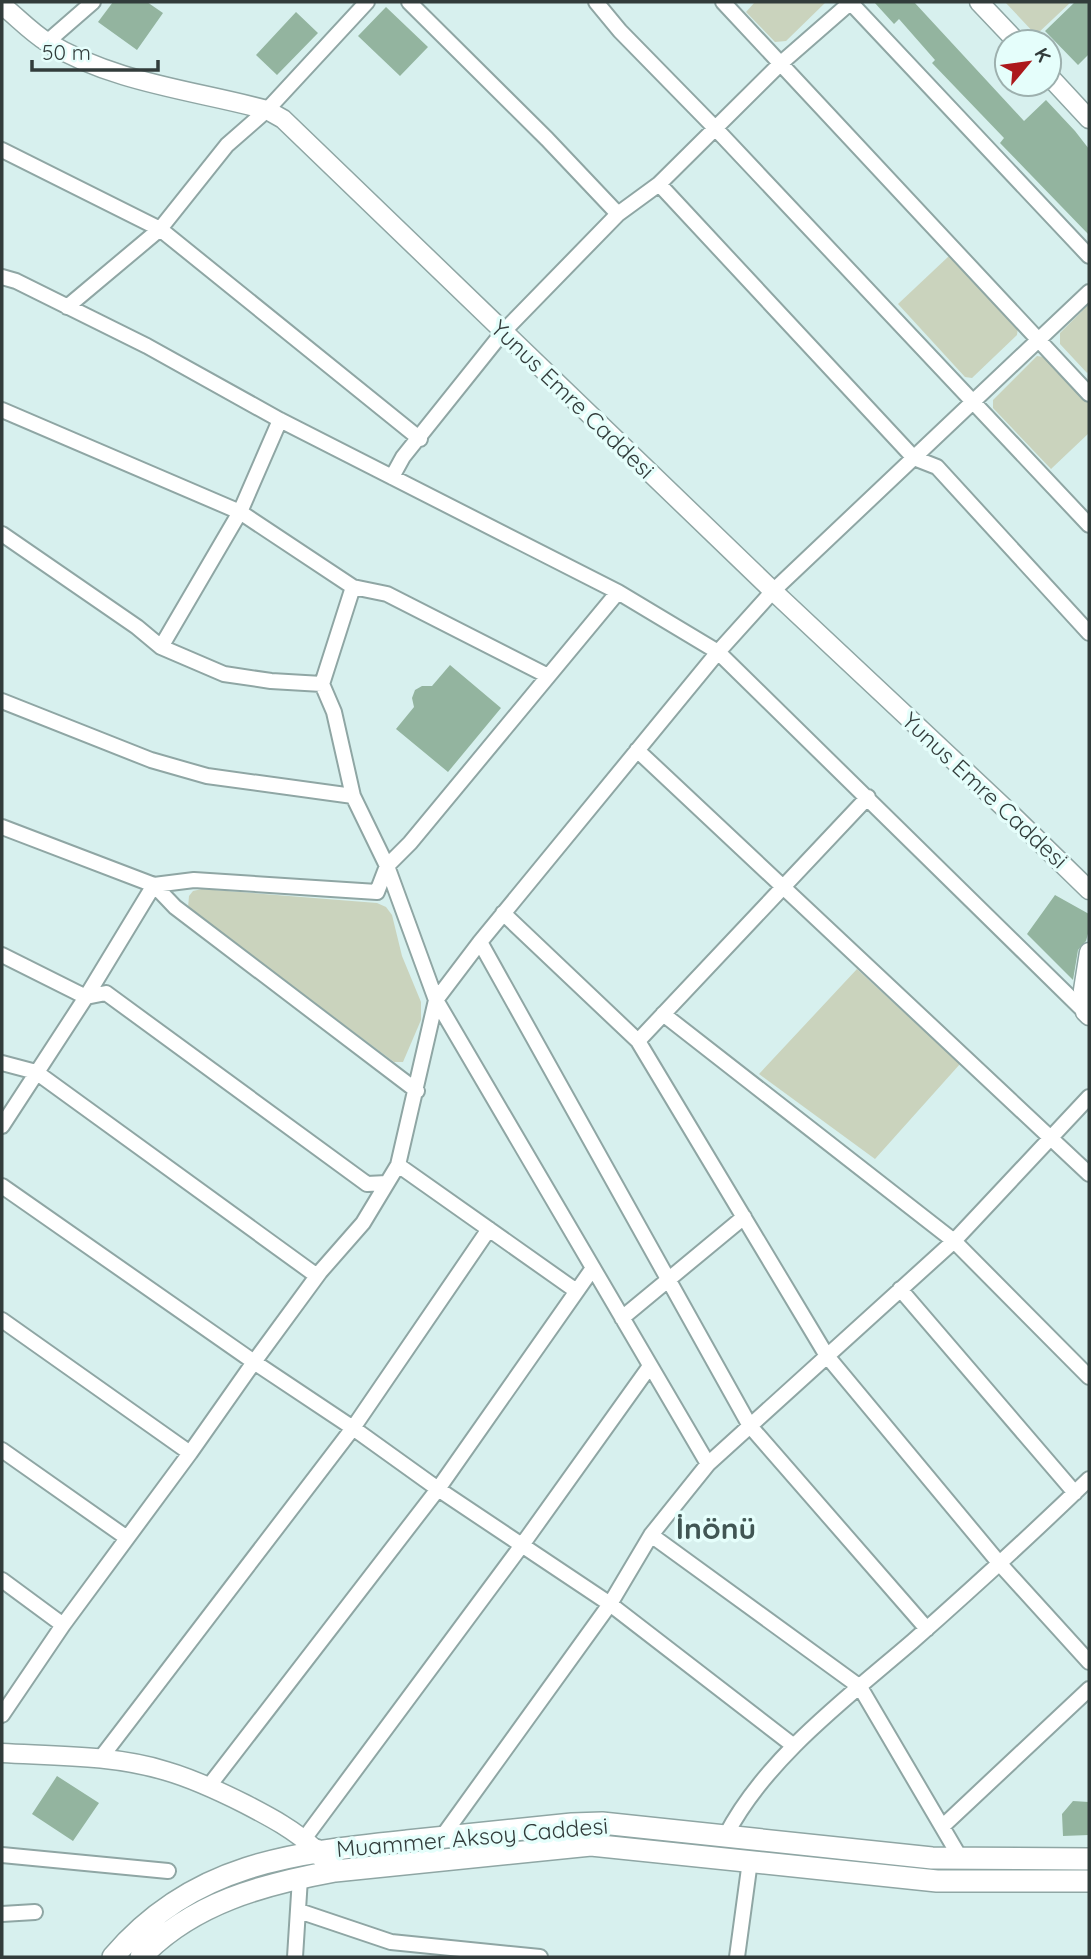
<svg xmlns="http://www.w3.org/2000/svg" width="1091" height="1959" font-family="Quicksand,sans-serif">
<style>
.green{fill:#cad3bd}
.building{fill:#93b49f}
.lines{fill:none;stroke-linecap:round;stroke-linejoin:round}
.minor-casing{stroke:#8fa6a4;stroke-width:18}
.tertiary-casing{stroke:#8fa6a4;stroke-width:21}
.secondary-casing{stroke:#8fa6a4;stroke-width:24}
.minor{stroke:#fff;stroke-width:14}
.tertiary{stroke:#fff;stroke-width:18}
.secondary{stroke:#fff;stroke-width:21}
.labels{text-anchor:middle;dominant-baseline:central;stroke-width:7;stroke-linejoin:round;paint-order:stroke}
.street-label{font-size:23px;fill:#323c3b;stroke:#e5fefb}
.district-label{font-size:30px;font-weight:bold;fill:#415654;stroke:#e5fefb}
</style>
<rect width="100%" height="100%" fill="#d7f0ee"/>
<!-- green -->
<path class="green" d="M755 2H826L786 41 775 42 746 12Z
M1005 2H1071L1036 35Z
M949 256 1018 327 1017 335 972 378 965 377 898 304Z
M1089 304V371L1087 373 1060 344V333Z
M1037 356 1044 357 1089 404V433L1051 469 993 408V400Z
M202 889 377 903 386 907 392 915 402 956 421 1002V1020L403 1062H394L188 908 189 896 193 891Z
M857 969 960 1064 875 1159 759 1074Z"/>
<!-- building -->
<path class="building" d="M113 2H147L163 13 137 50 98 22Z
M874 2H914L1024 121 1046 100 1075 131 1089 149V235L1000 143 1004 138 932 63 935 60 899 19 894 24Z
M1075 2H1089V54L1078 65 1045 31Z
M386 7 428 47 400 76 358 36Z
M296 12 318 33 277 75 256 55Z
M450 665 501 708 448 772 396 729 414 707 412 698 415 690 422 686H432Z
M1055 895 1089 914V930L1086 941 1078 950 1073 980 1027 934Z
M57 1776 99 1803 73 1841 32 1814Z
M1073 1801 1089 1802V1835L1063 1836 1062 1814Z"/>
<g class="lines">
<defs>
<path id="minor" d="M409 2 547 139 618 214
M596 2 620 31 716 129 1089 525
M723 2 1089 394
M850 2 1089 256
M47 42 93 2
M2 150 160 229 420 439
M659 184 914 458 937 467 1089 633
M2 277 16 281 147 346 280 420 618 592 718 652 1085 1012
M67 307 160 229 227 145 267 110 367 2
M2 410 240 512 353 587 387 594 548 676
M392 477 403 457 503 332 618 214 659 184 780 64 851 2
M2 534 137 627 161 647 224 674 271 681 322 684
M353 587 322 684 334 712 353 796 387 866 436 1000 708 1464
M161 647 240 512 280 420
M2 701 151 760 207 776 353 796
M637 750 1089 1174
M2 827 154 885 175 907 417 1091
M503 913 638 1041 827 1356 1000 1564 1089 1662
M480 942 750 1426 927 1629
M2 955 86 997 106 993 367 1184 387 1183
M663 1014 954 1241 1089 1377
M638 1041 868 797
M2 1063 36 1072 317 1276
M2 1126 86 997 154 885 194 880 377 892 387 866 410 843 618 592
M398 1165 575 1290
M2 1186 254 1362 353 1428 438 1489 610 1604 794 1746
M900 1289 1075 1493
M622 1318 744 1217
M2 1320 190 1453
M2 1450 127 1538
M651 1535 860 1687 961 1859
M2 1580 63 1625
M2 1715 63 1625 190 1453 254 1362 320 1272 363 1223 398 1165 436 1000 480 942 718 652 773 591 1089 292
M100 1759 353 1428 489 1229
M209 1786 438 1489 593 1268
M943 1826 1089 1689
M726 1835C766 1758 848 1697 913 1641 973 1588 1031 1535 1089 1479
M442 1837 610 1604 651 1535 708 1464 954 1241 1089 1097
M304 1839 522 1545 650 1366
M2 1855 168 1871
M299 1911 391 1942 540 1957
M2 1914 35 1912
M295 1957 300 1878
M737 1957 750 1861"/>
<path id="tertiary" d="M979 2 1017 42
M2 5C17 17 31 32 47 42 114 83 193 90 267 110L283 119 773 591 1011 814 1089 890
M1049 76 1089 119
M1089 952 1083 990 1085 1012 1089 1016
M2 1753C56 1756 114 1755 166 1771 194 1779 219 1791 245 1804 270 1817 295 1830 316 1850"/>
<path id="secondary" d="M316 1850 335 1871 591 1845 937 1881H1089
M113 1957C193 1863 292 1853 407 1841 462 1835 517 1830 572 1824L602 1823 932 1858 1089 1859
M141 1957C192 1903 264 1884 335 1871"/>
</defs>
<!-- minor casing -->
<use href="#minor" class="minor-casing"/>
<!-- tertiary casing -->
<use href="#tertiary" class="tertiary-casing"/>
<!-- secondary casing -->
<use href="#secondary" class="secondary-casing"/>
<!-- minor -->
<use href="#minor" class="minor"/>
<!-- tertiary -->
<use href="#tertiary" class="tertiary"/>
<!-- secondary -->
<use href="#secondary" class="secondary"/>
</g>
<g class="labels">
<!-- street labels -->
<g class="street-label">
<text transform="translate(573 399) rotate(44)">Yunus Emre Caddesi</text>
<text transform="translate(985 790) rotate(43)">Yunus Emre Caddesi</text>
<text transform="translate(472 1837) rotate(-5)">Muammer Aksoy Caddesi</text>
</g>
<!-- district labels -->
<g class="district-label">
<text x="716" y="1528">İnönü</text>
</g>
</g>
<!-- border -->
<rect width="1091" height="1959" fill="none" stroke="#323c3b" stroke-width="7"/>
<!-- north arrow -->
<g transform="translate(1028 63) rotate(61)"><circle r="33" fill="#e5fefb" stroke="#9db0ae" stroke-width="2"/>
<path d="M0-5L12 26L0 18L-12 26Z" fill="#ac191c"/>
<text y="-10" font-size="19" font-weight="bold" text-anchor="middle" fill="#323c3b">K</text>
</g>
<!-- scale -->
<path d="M32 60v10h126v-10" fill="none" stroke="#323c3b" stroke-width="3.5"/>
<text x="42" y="60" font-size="21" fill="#323c3b" stroke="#e5fefb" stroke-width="5" paint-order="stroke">50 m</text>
</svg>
